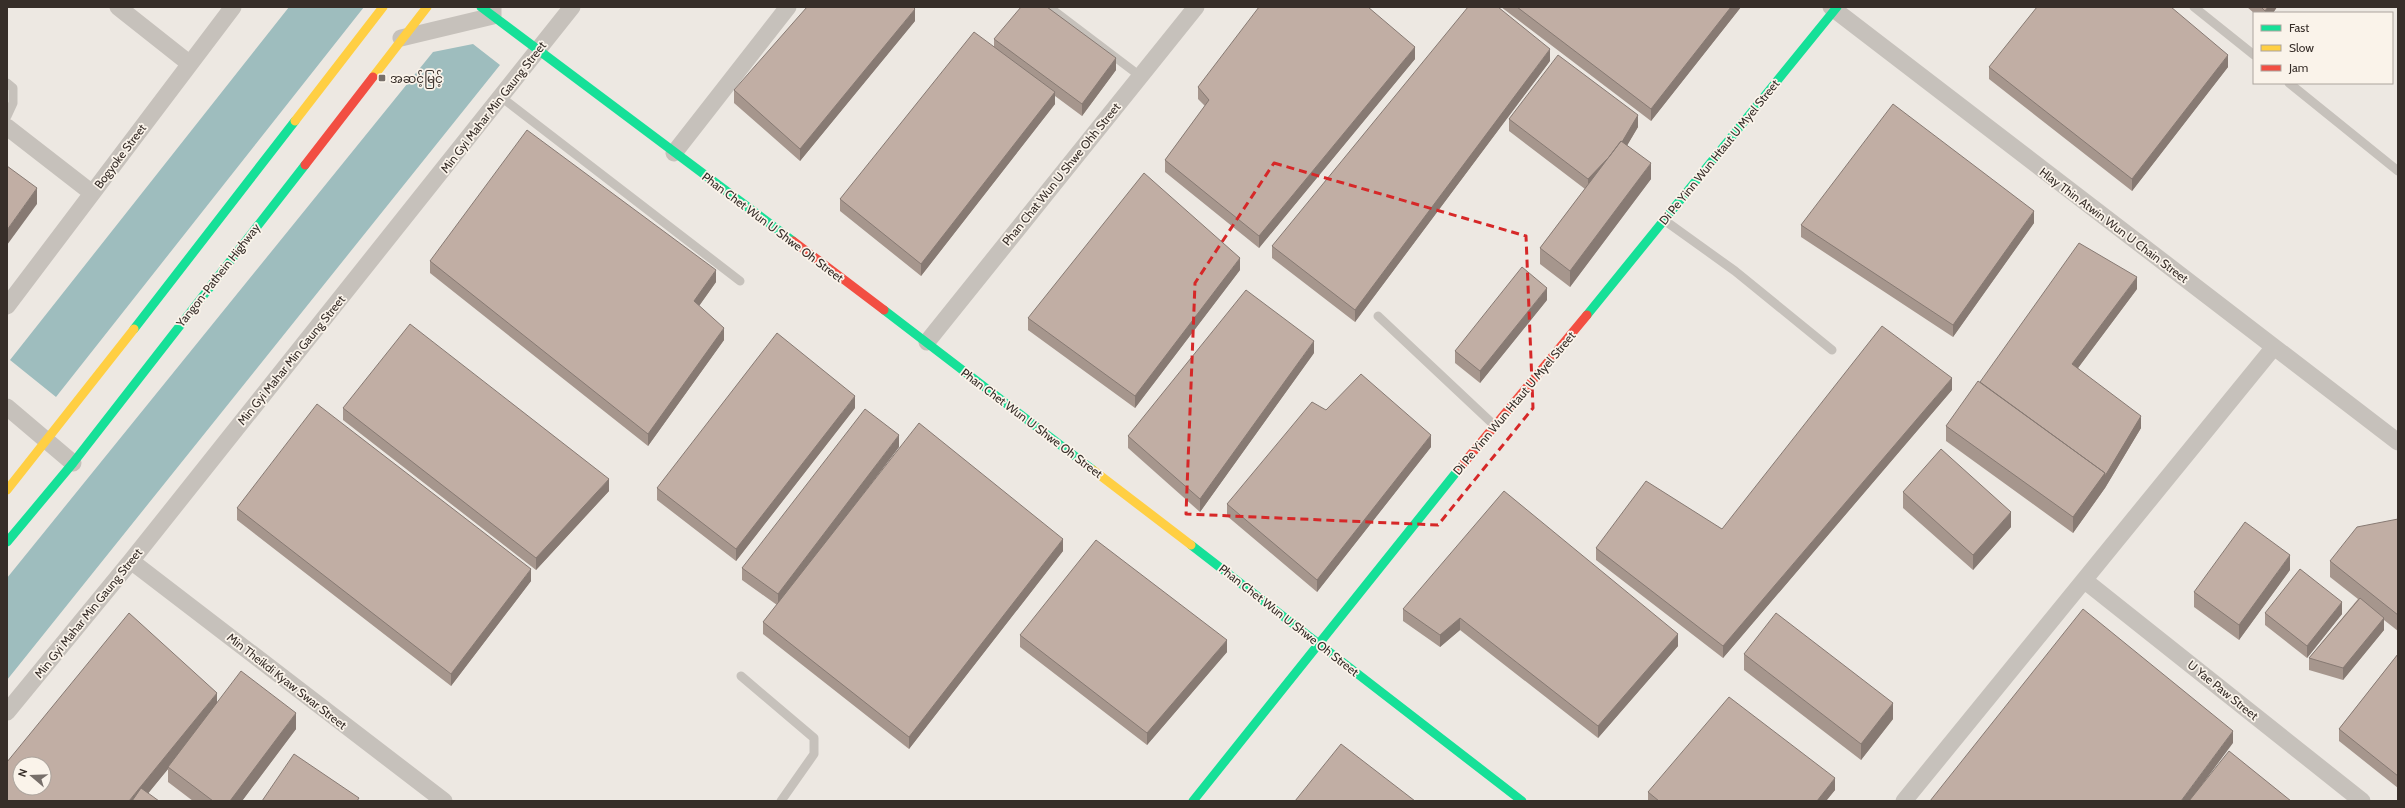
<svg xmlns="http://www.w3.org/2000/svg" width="2405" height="808" font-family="Cabin,'Noto Sans Myanmar',sans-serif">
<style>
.water{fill:#9ebdbe}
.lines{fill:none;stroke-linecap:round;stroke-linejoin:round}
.lane{stroke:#c6c1bb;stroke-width:9}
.street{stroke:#c6c1bb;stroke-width:17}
.fast{stroke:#16e098;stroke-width:9}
.slow{stroke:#ffcf43;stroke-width:9}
.jam{stroke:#f24e42;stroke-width:9}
.wall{fill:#a6968d}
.shaded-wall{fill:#877a73}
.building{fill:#c1aea4;stroke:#877a73;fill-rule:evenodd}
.marked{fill:none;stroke:#d62828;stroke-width:3;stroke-dasharray:8 5;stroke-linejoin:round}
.poi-dot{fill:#776f6a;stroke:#faf3ea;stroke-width:1.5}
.labels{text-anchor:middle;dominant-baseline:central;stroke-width:3.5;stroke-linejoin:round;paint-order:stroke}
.poi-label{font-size:12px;fill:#372e29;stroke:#faf3ea;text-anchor:start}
.street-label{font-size:12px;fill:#372e29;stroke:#faf3ea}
</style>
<rect width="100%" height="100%" fill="#ede8e2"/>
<!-- water -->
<path class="water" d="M289 7H364L56 397 10 360Z
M473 44 500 65 7 680V578L433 52Z"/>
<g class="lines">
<!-- lane -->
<path class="lane" d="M1049 7 1140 76
M2194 7 2254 55
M7 83 13 88V103L7 116
M2289 83 2398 171
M501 97 740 281
M1664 220 1735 271 1832 350
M1378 316 1494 425
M741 676 814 738V754L781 801"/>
<!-- street -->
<path class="street" d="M118 7 190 64
M1831 7 2398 442
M401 38 493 16V8
M7 127 92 193
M674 153 788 7
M7 306 233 7
M927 342 1196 7
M7 407 73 463
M131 561 444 801
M2084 580 2362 801
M7 712 131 561 572 7
M1904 801 2274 347"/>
<!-- fast -->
<path class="fast" d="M481 7 793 241
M884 310 1093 470
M1587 315 1837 7
M134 329 295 121
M7 542 73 463 305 165
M1191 545 1522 801
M1193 801 1458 470"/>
<!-- slow -->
<path class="slow" d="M373 77 427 7
M295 121 383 7
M1093 470 1191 545
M7 490 134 329"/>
<!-- jam -->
<path class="jam" d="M305 165 373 77
M793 241 884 310
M1458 470 1587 315"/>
</g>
<!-- wall -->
<path class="wall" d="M1501 7H1741L1651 121Z
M2247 7H2277L2273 13H2254Z
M915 21 800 161 734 103V90Z
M994 39 1116 70 1082 116 1055 96V104L921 276 840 211V199L994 47Z
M1415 59 1259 248 1165 172V160L1205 106 1198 99V87Z
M1550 61 1355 322 1272 258V246Z
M1989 67H2228L2132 191 1989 79Z
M1509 119 1638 127 1627 145 1651 179 1570 287 1540 264V248L1585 189 1509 131Z
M2034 223 1953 337 1801 237V225Z
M430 261 716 282 699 306 724 340 648 446 430 273Z
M1240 270 1135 408 1028 330V318Z
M2137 289 2078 368 2141 428 2105 488 2073 533 1946 441V426L1980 382Z
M1547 300 1480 383 1455 363V351Z
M1314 353 1200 512 1128 448V436Z
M1952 390 1723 658 1596 560V548L1722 529Z
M343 408 609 491 536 570 343 420Z
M855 408 736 561 657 500V488Z
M1326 410 1431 447 1317 592 1227 516V504Z
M899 447 859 500 1063 551 909 749 763 634V622L777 605 742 580V568Z
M1903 492 2011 527 1973 570 1903 508Z
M237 508 531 581 451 686 237 520Z
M2398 519V631L2384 620V630L2343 680 2309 670V658L2358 599 2330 577V561Z
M2290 570 2239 640 2194 607V592Z
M1403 609 1678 646 1598 738 1460 630 1440 647 1403 621Z
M2265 613 2342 614 2307 658 2265 625Z
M1020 635 1227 652 1147 745 1020 647Z
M1744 654 1893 719 1861 760 1744 670Z
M2398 654V788L2339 741V729Z
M217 702 296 729 242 801H193L168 782V769L148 793 7 801Z
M1835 790 1826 801H1648V792Z"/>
<!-- shaded-wall -->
<path class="shaded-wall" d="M1731 7H1741L1651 121V109Z
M2268 7H2277L2273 13H2265V11Z
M915 9V21L800 161V149Z
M1415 47V59L1259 248V236Z
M1550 49V61L1355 322V310Z
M2228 55V67L2132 191V179Z
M1116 58V70L1082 116V104Z
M1055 92V104L921 276V264Z
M1638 115V127L1621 156 1588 191V179Z
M1651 163V179L1570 287V271Z
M37 188V204L7 245V230Z
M2034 211V223L1953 337V325Z
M1240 258V270L1135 408V396Z
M716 270V282L694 313V301Z
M2137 277V289L2072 376V364Z
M1547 288V300L1480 383V371Z
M724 328V340L648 446V434Z
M1314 341V353L1200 512V499Z
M1952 378V390L1723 658V646Z
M855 396V408L736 561V549Z
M2141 416V428L2105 488 2073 533V517Z
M899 435V447L778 606V594Z
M1431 435V447L1317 592V580Z
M609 479V491L536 570V558Z
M2011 512V527L1973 570V555Z
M1063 539V551L909 749V737Z
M2290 555V570L2239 640V625Z
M531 569V581L451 686V674Z
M2342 602V614L2307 658V646Z
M1460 618V630L1440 647V635Z
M2384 618V630L2343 680V668Z
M1678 634V646L1598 738V726Z
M1227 640V652L1147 745V733Z
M217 693V709L168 767V769L142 801H129Z
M1893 703V719L1861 760V744Z
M296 713V729L242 801H230Z
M2233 731V743L2190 801H2181Z
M1835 778V790L1826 801H1817Z"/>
<!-- building -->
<path class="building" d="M807 7H913L915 9 800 149 734 90Z
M1021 7H1047L1116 58 1082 104 994 39Z
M1259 7H1368L1415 47 1259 236 1165 160 1209 100 1198 87Z
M1468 7H1498L1550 49 1355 310 1272 246Z
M1517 7H1731L1651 109Z
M2037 7H2171L2228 55 2132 179 1989 67Z
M2261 7H2268L2265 11Z
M974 32 1055 92 921 264 840 199Z
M1558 55 1638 115 1622 142 1621 141 1609 157 1588 179 1509 119Z
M1893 104 2034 211 1953 325 1801 225Z
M527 130 716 270 694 301 724 328 648 434 430 261Z
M1621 141 1651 163 1570 271 1540 248Z
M7 166 37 188 7 230Z
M1144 173 1240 258 1135 396 1028 318Z
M2079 243 2137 277 2072 364 2141 416 2105 476V473L1980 382Z
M1522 267 1547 288 1480 371 1455 351Z
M1246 290 1314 341 1200 499 1128 436Z
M410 324 609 479 536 558 343 408Z
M1882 326 1952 378 1723 646 1596 548 1646 481 1722 529Z
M777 333 855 396 736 549 657 488Z
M1361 374 1431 435 1317 580 1227 504 1312 402 1326 410Z
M1978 381 2105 473 2073 517 1946 426Z
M317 404 531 569 451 674 237 508Z
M865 409 899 435 778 594 742 568Z
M919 423 1063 539 909 737 763 622Z
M1941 449 2011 512 1973 555 1903 492Z
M1504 491 1678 634 1598 726 1460 618 1440 635 1403 609Z
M2398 519V615L2330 561 2357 527Z
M2245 522 2290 555 2239 625 2194 592Z
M1096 540 1227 640 1147 733 1020 635Z
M2300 569 2342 602 2307 646 2265 613Z
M2360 598 2384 618 2343 668 2309 658Z
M2083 609 2233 731 2181 801H1930Z
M129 613 217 693 129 801H7V762ZM20 764H44V788H20Z
M1776 613 1893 703 1861 744 1744 654Z
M2398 654V776L2339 729Z
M241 671 296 713 230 801H213L168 767Z
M1729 697 1835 778 1817 801H1659L1648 792Z
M1341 744 1415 801H1295Z
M2229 751 2291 801H2189Z
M294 754 359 798 357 801H262Z
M141 788 159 801H132Z"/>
<!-- marked area -->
<path class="marked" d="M1274 163 1526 236 1533 408 1438 525 1186 514 1195 283Z"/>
<!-- markers -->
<rect class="poi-dot" x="378" y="74" width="8" height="8" rx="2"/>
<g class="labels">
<!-- poi labels -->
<g class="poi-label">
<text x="390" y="78">အဆင့်မြင့်</text>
</g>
<!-- street labels -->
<g class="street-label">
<text transform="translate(493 107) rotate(-52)">Min Gyi Mahar Min Gaung Street</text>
<text transform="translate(1719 152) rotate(-51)">Di Pe Yinn Wun Htaut U Myel Street</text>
<text transform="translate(120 156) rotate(-53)">Bogyoke Street</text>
<text transform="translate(1061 174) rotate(-51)">Phan Chat Wun U Shwe Ohh Street</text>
<text transform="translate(2114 225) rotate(37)">Hlay Thin Atwin Wun U Chain Street</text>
<text transform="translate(773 227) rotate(37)">Phan Chet Wun U Shwe Oh Street</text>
<text transform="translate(218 275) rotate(-52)">Yangon-Pathein Highway</text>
<text transform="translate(291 360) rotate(-51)">Min Gyi Mahar Min Gaung Street</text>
<text transform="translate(1514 403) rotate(-50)">Di Pe Yinn Wun Htaut U Myel Street</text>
<text transform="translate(1032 423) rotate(37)">Phan Chet Wun U Shwe Oh Street</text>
<text transform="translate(88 613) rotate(-51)">Min Gyi Mahar Min Gaung Street</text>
<text transform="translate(1289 620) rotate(38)">Phan Chet Wun U Shwe Oh Street</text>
<text transform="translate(287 681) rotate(38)">Min Theikdi Kyaw Swar Street</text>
<text transform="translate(2223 690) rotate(39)">U Yae Paw Street</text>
</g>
</g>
<!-- border -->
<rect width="2405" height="808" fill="none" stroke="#372e29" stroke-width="16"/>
<!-- legend -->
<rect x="2253" y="12" width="140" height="72" fill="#faf3ea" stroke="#aca49d"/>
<rect x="2261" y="25" width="20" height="6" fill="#16e098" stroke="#aca49d"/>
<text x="2289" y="32" font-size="12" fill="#372e29">Fast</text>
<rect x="2261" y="45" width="20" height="6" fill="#ffcf43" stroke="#aca49d"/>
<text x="2289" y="52" font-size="12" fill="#372e29">Slow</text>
<rect x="2261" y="65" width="20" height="6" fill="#f24e42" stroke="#aca49d"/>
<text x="2289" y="72" font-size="12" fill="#372e29">Jam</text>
<!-- north arrow -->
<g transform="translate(32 776) rotate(289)"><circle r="19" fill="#faf3ea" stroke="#aca49d"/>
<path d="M0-3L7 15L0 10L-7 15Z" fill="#776f6a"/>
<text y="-6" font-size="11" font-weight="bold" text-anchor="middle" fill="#372e29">N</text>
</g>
</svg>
